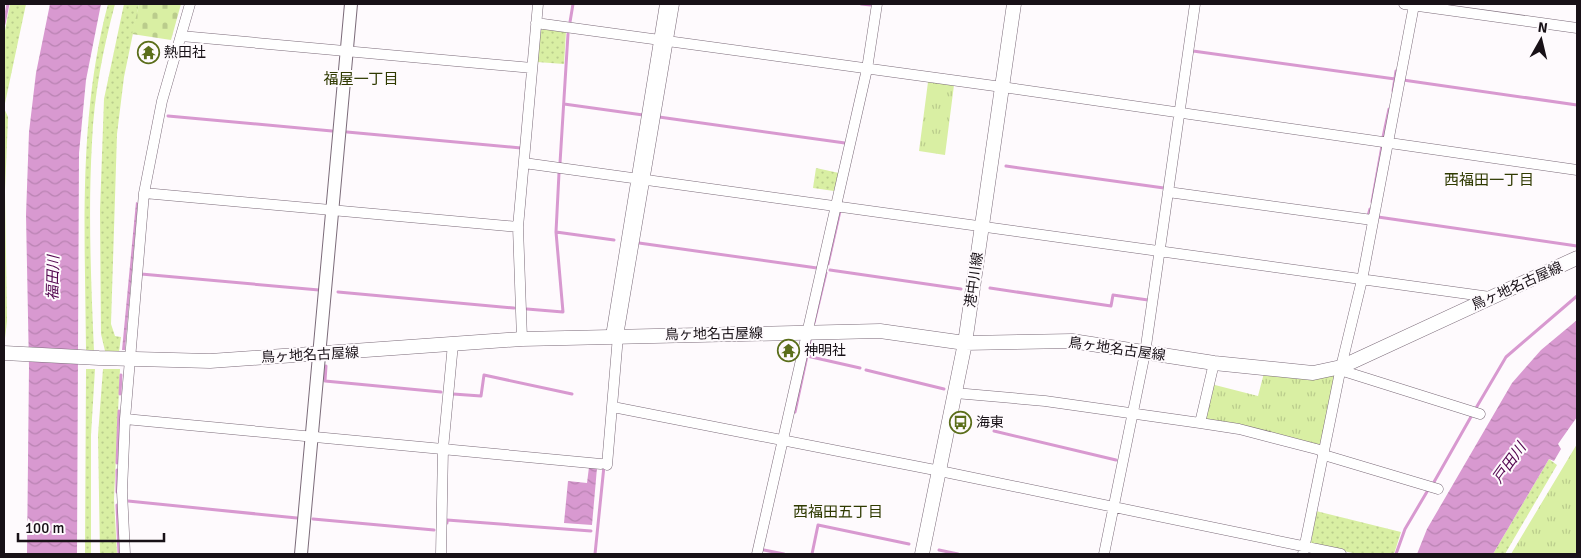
<svg xmlns="http://www.w3.org/2000/svg" width="1581" height="558" font-family="Signika,'Noto Sans JP',sans-serif">
<style>
.grass{fill:url(#grass-dots)}
.cemetery{fill:url(#cemetery-stones)}
.park{fill:url(#park-tufts)}
.water{fill:url(#water-waves)}
.lines{fill:none;stroke-linecap:round;stroke-linejoin:round}
.stream{stroke:#d899d0;stroke-width:3}
.minor-casing{stroke:#7b6b79;stroke-width:11}
.tertiary-casing{stroke:#7b6b79;stroke-width:14}
.secondary-casing{stroke:#7b6b79;stroke-width:15}
.minor{stroke:#fff;stroke-width:10}
.tertiary{stroke:#fff;stroke-width:12}
.secondary{stroke:#fff;stroke-width:14}
.labels{text-anchor:middle;dominant-baseline:central;stroke-width:4;stroke-linejoin:round;paint-order:stroke}
.poi-label{font-size:14px;fill:#181117;stroke:#fefafd;text-anchor:start}
.street-label{font-size:14px;fill:#181117;stroke:#fefafd}
.neighbourhood-label{font-size:15px;fill:#2f3a00;stroke:#fefafd}
.water-label{font-size:15px;font-style:italic;fill:#52044e;stroke:#fefafd}
</style>
<defs>
<pattern id="grass-dots" width="8" height="8" patternUnits="userSpaceOnUse" patternTransform="scale(1.25)"><rect width="8" height="8" fill="#d9efa3"/><path d="M2 2h.1M6 6h.1" fill="none" stroke="#bacc8c" stroke-width="1.8" stroke-linecap="round"/></pattern>
<pattern id="cemetery-stones" width="16" height="16" patternUnits="userSpaceOnUse" patternTransform="scale(1.25)"><rect width="16" height="16" fill="#d9efa3"/><path d="M2 7V4a2 2 0 0 1 4 0v3zM10 15v-3a2 2 0 0 1 4 0v3z" fill="#bacc8c"/></pattern>
<pattern id="park-tufts" width="24" height="20" patternUnits="userSpaceOnUse" patternTransform="scale(1.25)"><rect width="24" height="20" fill="#d9efa3"/><path d="M3 7l-1-3M5 7V3M7 7l1-3M15 17l-1-3M17 17v-4M19 17l1-3" fill="none" stroke="#bacc8c"/></pattern>
<pattern id="water-waves" width="16" height="10" patternUnits="userSpaceOnUse" patternTransform="scale(1.25)"><rect width="16" height="10" fill="#d899d0"/><path d="M0 5q4-4 8 0t8 0" fill="none" stroke="#b983b2"/></pattern>
</defs>
<rect width="100%" height="100%" fill="#fefafd"/>
<!-- grass -->
<path class="grass" d="M10 4H26L4 108 8 117 5 191 7 321 4 347V36Z
M108 4H115C103 49 94 95 92 142 88 211 91 282 94 351L86 350C85 234 78 117 108 4Z
M124 4H139L124 77 117 134 111 324 115 336 121 337 119 352 105 351 101 334 100 211 104 99Z
M545 28 566 31 564 64 537 62 540 31Z
M816 168 839 173 834 191 813 188Z
M86 369H95L91 435V554H85Z
M103 369H120L114 499 117 554H100L98 435Z
M1549 459 1557 465 1505 554H1493Z
M1316 511 1401 532 1394 554H1358L1313 545 1311 542Z"/>
<!-- cemetery -->
<path class="cemetery" d="M139 4H181L171 40 132 34Z"/>
<!-- park -->
<path class="park" d="M928 82 954 85 945 155 919 151Z
M1264 373H1335L1320 447 1205 421 1211 384 1258 396Z
M1577 444V554H1511Z"/>
<!-- water -->
<path class="water" d="M50 4H101L86 80 79 153 77 554H27L29 367 26 215 29 132 36 73Z
M136 202 138 203 125 350H122Z
M1577 320V417L1558 444 1561 449 1554 461 1549 459 1493 554H1417L1427 529 1512 383 1541 350Z
M589 467 597 468 592 525 564 523 568 481 587 483Z"/>
<g class="lines">
<!-- stream -->
<path class="stream" d="M861 4 871 5
M570 22 573 4
M4 24 8 4
M1193 51 1395 79
M1403 80 1577 105
M1393 91 1396 71
M564 104 643 115
M168 116 332 131
M659 117 845 143
M347 132 521 148
M1383 137 1389 109
M560 163 568 34
M1006 166 1164 188
M1372 202 1382 146
M1368 216 1370 209
M1378 217 1577 246
M556 232 614 240
M639 243 817 268
M828 264 840 211
M830 270 961 289
M141 274 319 290
M990 288 1111 306 1113 295 1148 300
M338 292 514 308
M527 309 563 312 556 232 559 173
M814 323 826 273
M807 356 811 337
M326 366 325 381 441 392
M866 370 944 389
M120 394 121 375
M453 394 481 396 484 375 572 394
M1476 408 1506 357 1577 296
M795 412 807 356 860 368
M994 431 1116 460
M117 463 119 411
M1434 482 1472 415
M117 492V470
M128 501 297 518
M117 505 119 554
M313 519 434 530
M447 523V520L591 531
M764 550 784 554
M939 550 958 554
M595 554 604 466
M812 554 818 525 909 544
M1396 554 1405 529 1428 490"/>
<defs>
<path id="minor" d="M1404 4 1577 28
M536 23 1002 87 1577 170
M181 36 532 68
M524 163 1490 297
M1168 192 1372 220
M144 193 518 227
M611 336 665 4
M522 339 518 227 538 4
M1340 370 1480 414
M955 393 1045 401 1200 423 1239 429 1320 450 1324 455 1438 489
M613 407 940 471 1341 554
M125 419 601 464
M1200 423 1214 363
M607 465 618 336 674 4
M125 554 122 491 125 419 144 193 162 101 190 4
M441 554 443 449 453 344
M757 554 867 69 877 4
M1104 554 1145 353 1195 4
M1303 554 1341 367 1362 280 1414 5"/>
<path id="tertiary" d="M301 554 351 4"/>
<path id="secondary" d="M4 353 99 358 210 361 522 339 880 331 965 343 1072 341 1214 363 1313 373 1341 367 1577 258
M922 554 965 343 1014 4"/>
</defs>
<!-- minor casing -->
<use href="#minor" class="minor-casing"/>
<!-- tertiary casing -->
<use href="#tertiary" class="tertiary-casing"/>
<!-- secondary casing -->
<use href="#secondary" class="secondary-casing"/>
<!-- minor -->
<use href="#minor" class="minor"/>
<!-- tertiary -->
<use href="#tertiary" class="tertiary"/>
<!-- secondary -->
<use href="#secondary" class="secondary"/>
</g>
<!-- icons -->
<defs>
<symbol id="temple-ring" viewBox="-11 -11 22 22"><circle r="9.5" fill="#fefafd" stroke="#5b6e1b" stroke-width="1.5"/><path d="M0-6L5-2H3V0L6.5 2.5H4V6H1.5V3h-3V6H-4V2.5H-6.5L-3 0V-2H-5Z" fill="#5b6e1b"/></symbol>
<symbol id="bus-ring" viewBox="-11 -11 22 22"><circle r="9.5" fill="#fefafd" stroke="#5b6e1b" stroke-width="1.5"/><path d="M-5-6H5V4H4V6H2V4H-2V6H-4V4H-5ZM-3.5-4V0h7V-4ZM-3.5 1.2v1.5H-2V1.2ZM2 1.2v1.5H3.5V1.2Z" fill="#5b6e1b"/></symbol>
</defs>
<g fill-rule="evenodd">
<use href="#temple-ring" x="136" y="40" width="25" height="25"/>
<use href="#temple-ring" x="776" y="338" width="25" height="25"/>
<use href="#bus-ring" x="948" y="410" width="25" height="25"/>
</g>
<g class="labels">
<!-- poi labels -->
<g class="poi-label">
<text x="164" y="52">熱田社</text>
<text x="804" y="350">神明社</text>
<text x="976" y="422">海東</text>
</g>
<!-- street labels -->
<g class="street-label">
<text transform="translate(974 280) rotate(-82)">港中川線</text>
<text transform="translate(1517 286) rotate(-24)">鳥ヶ地名古屋線</text>
<text transform="translate(714 334) rotate(-1)">鳥ヶ地名古屋線</text>
<text transform="translate(1117 349) rotate(8)">鳥ヶ地名古屋線</text>
<text transform="translate(310 355) rotate(-3)">鳥ヶ地名古屋線</text>
</g>
<!-- neighbourhood labels -->
<g class="neighbourhood-label">
<text x="361" y="79">福屋一丁目</text>
<text x="1489" y="180">西福田一丁目</text>
<text x="838" y="512">西福田五丁目</text>
</g>
<!-- water labels -->
<g class="water-label">
<text transform="translate(53 278) rotate(-89)">福田川</text>
<text transform="translate(1509 463) rotate(-54)">戸田川</text>
</g>
</g>
<!-- border -->
<rect width="1581" height="558" fill="none" stroke="#181117" stroke-width="10"/>
<!-- north arrow -->
<g transform="translate(1541 40) rotate(8)" stroke="#fefafd" stroke-width="4" paint-order="stroke">
<path d="M0-4L9 19L0 12L-9 19Z" fill="#181117"/>
<text y="-8" font-size="14" font-weight="bold" text-anchor="middle" fill="#181117">N</text>
</g>
<!-- scale -->
<path d="M18 533v8h146v-8" fill="none" stroke="#181117" stroke-width="2.5"/>
<text x="25" y="533" font-size="15" fill="#181117" stroke="#fefafd" stroke-width="4" paint-order="stroke">100 m</text>
</svg>
